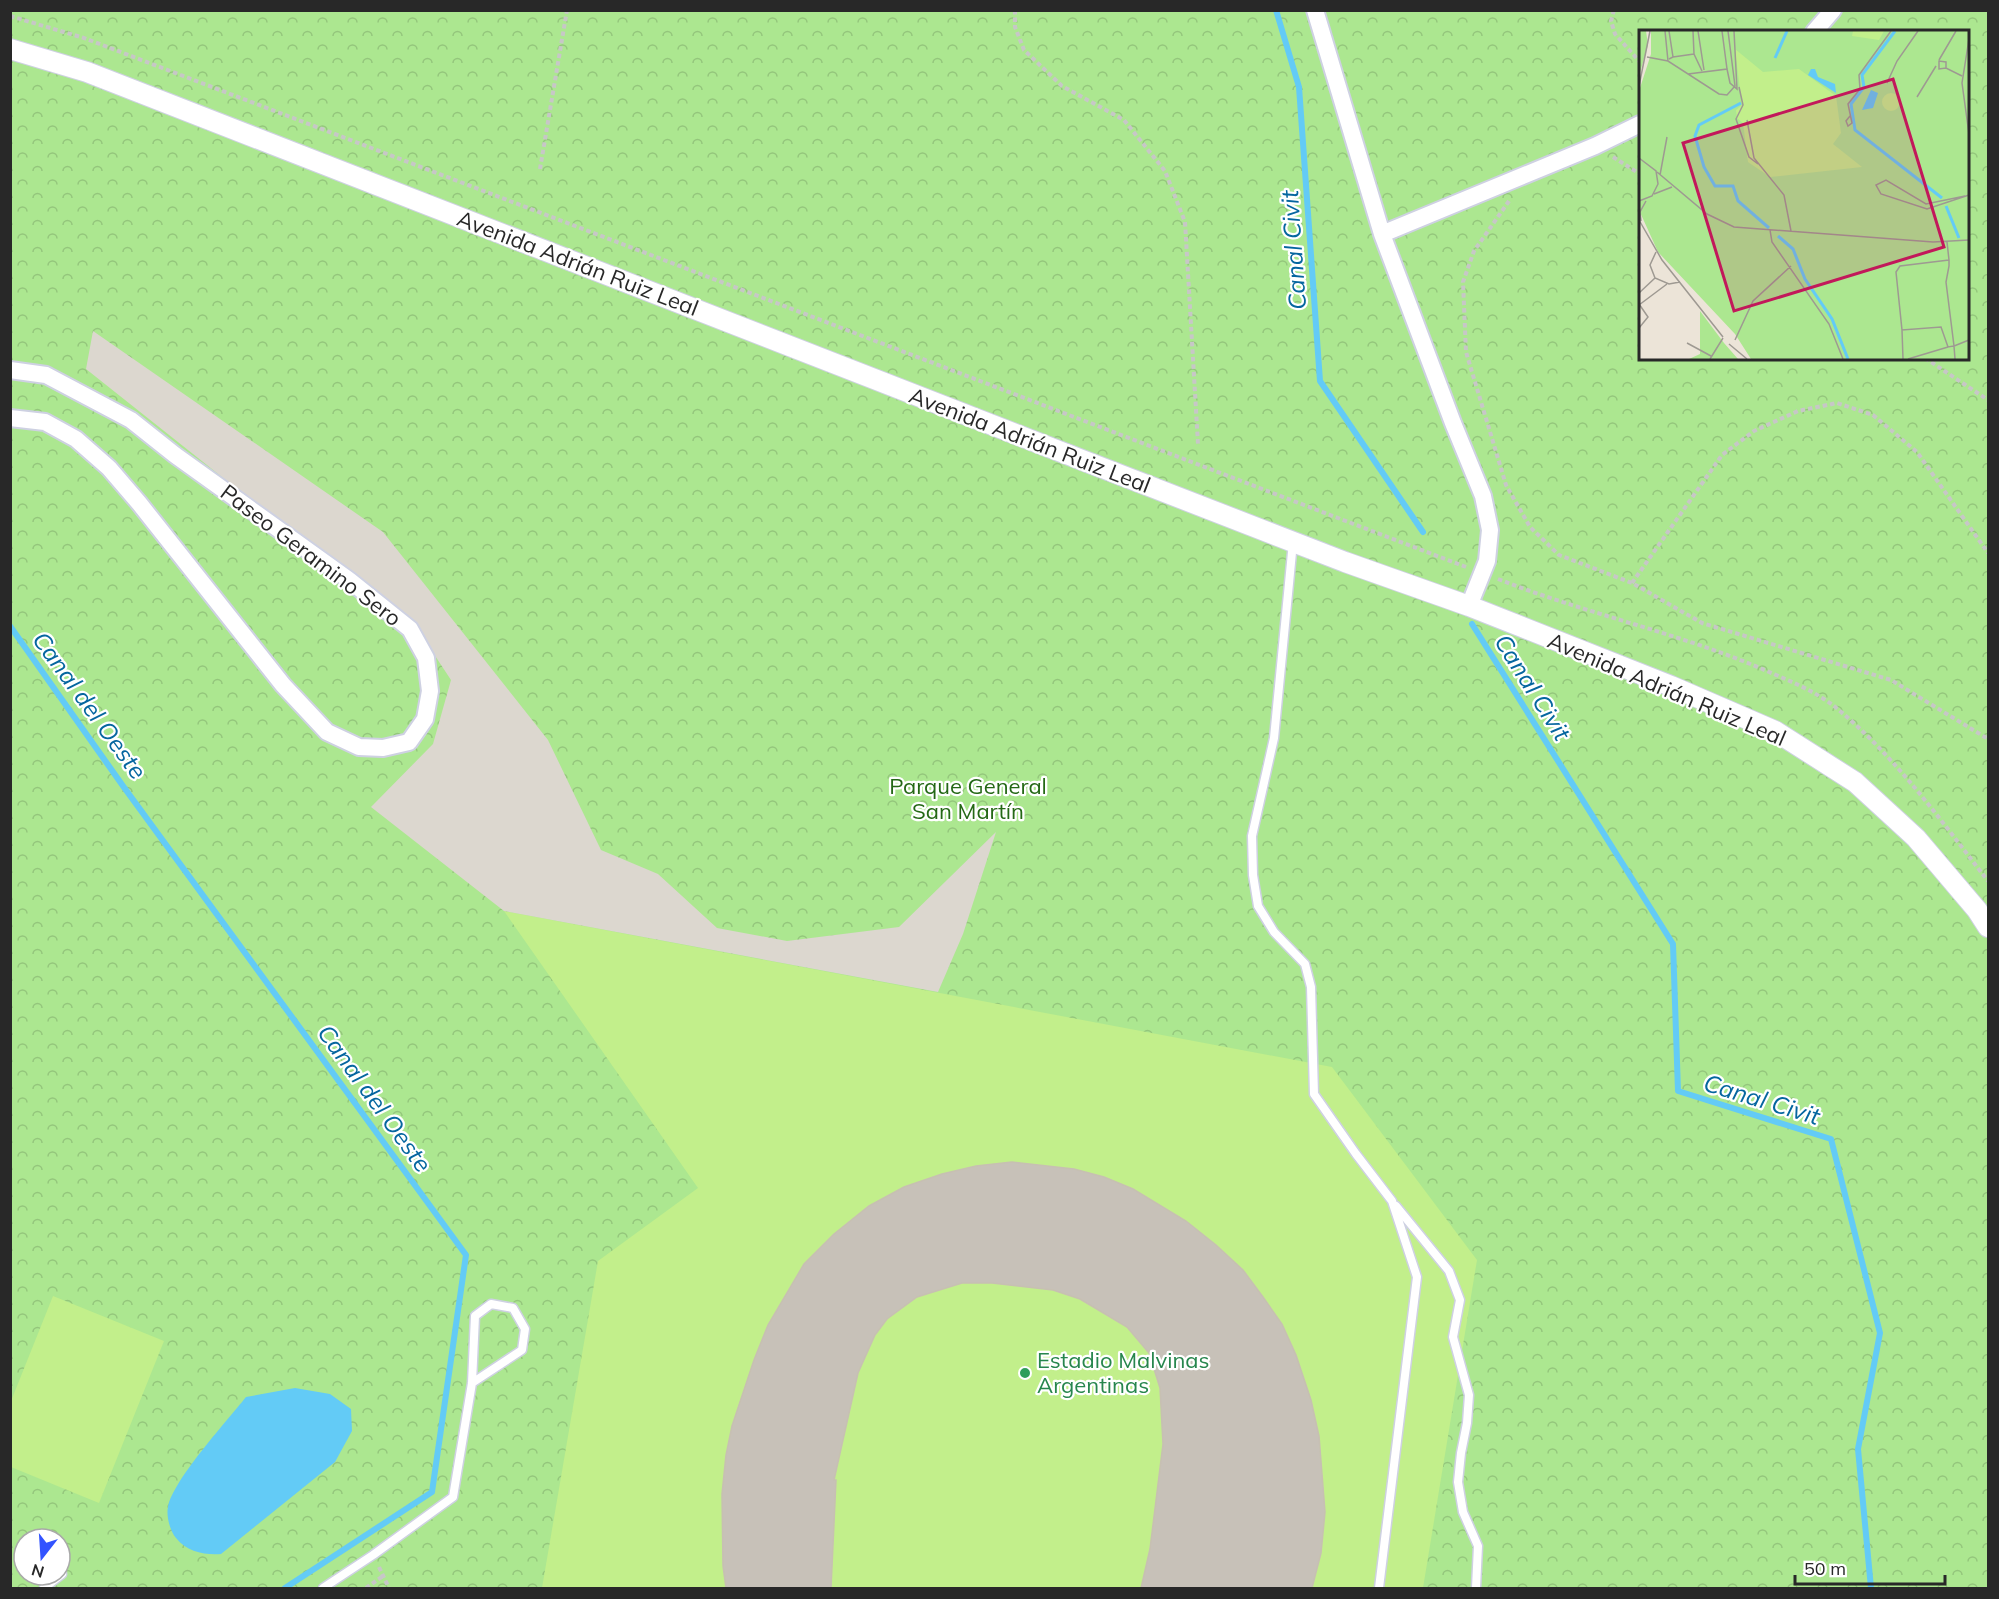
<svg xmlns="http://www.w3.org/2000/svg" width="1999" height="1599" font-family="Mulish,sans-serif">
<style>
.park{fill:url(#park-crowns);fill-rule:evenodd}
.pitch{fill:#c2ef8b}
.plaza{fill:#dcd7cf}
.water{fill:#63cbf6}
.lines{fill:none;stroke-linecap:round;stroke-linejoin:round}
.stream{stroke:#63cbf6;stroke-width:6}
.building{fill:#c7c1b8;stroke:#c7c0b2;stroke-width:1.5}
.service-casing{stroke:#ced1e2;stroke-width:11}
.minor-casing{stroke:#ced1e2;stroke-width:20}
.tertiary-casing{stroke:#ced1e2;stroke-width:22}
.path{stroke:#c7c7c7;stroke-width:4;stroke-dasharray:4.5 3;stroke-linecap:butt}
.service{stroke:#fff;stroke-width:8}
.minor{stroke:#fff;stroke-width:16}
.tertiary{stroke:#fff;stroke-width:20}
.leisure-dot{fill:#2e9e5b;stroke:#fff;stroke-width:2}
.labels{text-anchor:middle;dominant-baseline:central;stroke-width:4.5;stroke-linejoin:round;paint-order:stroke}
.street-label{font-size:22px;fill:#282828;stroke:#fff}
.park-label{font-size:22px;fill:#246815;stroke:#fff}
.leisure-label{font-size:22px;fill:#27864d;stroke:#fff;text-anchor:start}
.water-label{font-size:24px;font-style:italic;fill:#05669f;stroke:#fff}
.inset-river{fill:none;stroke:#63cbf6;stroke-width:3}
.inset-road{fill:none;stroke:#9e9992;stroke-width:1.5}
.view{fill:#c2185b;fill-opacity:0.15;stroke:#c2185b;stroke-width:3}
.inset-edge{fill:none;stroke:#282828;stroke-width:3}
</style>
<defs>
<pattern id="park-crowns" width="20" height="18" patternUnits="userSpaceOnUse" patternTransform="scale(1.5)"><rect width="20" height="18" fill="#ace790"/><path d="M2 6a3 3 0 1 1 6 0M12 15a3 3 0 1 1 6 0" fill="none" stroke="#94c67c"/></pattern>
</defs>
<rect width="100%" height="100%" fill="#ece4d8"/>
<!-- park -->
<path class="park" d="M11 11H1988V1588H11ZM1640 32H1968V358H1640ZM24 1539H60V1575H24Z"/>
<!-- pitch -->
<path class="pitch" d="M504 911 1332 1067 1477 1260 1423 1588H542L598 1261 698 1188Z
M53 1296 164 1341 99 1503 11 1467V1401Z"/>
<!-- plaza -->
<path class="plaza" d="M93 331 383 532 548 740 601 850 658 874 717 928 787 941 899 927 996 832 963 934 938 992 504 911 371 807 433 744 451 680 422 636 86 369Z"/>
<!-- water -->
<path class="water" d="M295 1388 330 1394 351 1409 352 1431 335 1462 221 1554C204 1555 187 1552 176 1538 170 1531 166 1516 168 1507 173 1480 227 1421 246 1397Z"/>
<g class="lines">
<!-- stream -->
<path class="stream" d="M1276 10 1299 87 1320 381 1423 532
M1472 624 1673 944 1678 1091 1831 1139 1880 1333 1858 1449 1871 1588
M10 626 123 786 466 1255 432 1492 285 1588"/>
</g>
<!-- building -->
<path class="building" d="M1012 1162 1074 1169 1104 1177 1133 1189 1186 1221 1216 1245 1243 1270 1263 1297 1282 1324 1296 1355 1311 1400 1319 1436 1325 1512 1321 1553 1312 1588H1141L1150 1549 1163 1444 1160 1388 1149 1353 1127 1327 1080 1299 1053 1290 992 1283H962L917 1297 887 1319 875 1335 858 1373 834 1480H836L831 1588H726L723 1566 722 1494 726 1455 732 1426 754 1360 768 1325 804 1264 834 1234 869 1206 904 1187 942 1174 976 1166Z"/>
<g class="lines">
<defs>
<path id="service" d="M1293 542 1274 738 1252 836 1253 875 1258 906 1274 932 1305 964 1311 987 1314 1094 1356 1154 1392 1201 1417 1277 1379 1588
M1396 1206 1449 1271 1460 1300 1453 1337 1469 1395 1467 1423 1461 1453 1458 1482 1463 1512 1478 1546 1476 1588
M44 1588 62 1574
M323 1588 373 1555 453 1497 472 1383 475 1316 491 1304 513 1308 525 1329 522 1350 472 1383"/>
<path id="minor" d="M1315 10 1382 234 1453 423 1483 496 1490 530 1487 561 1469 606
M1814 32 1833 10
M1382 234 1595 146 1640 124
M10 370 46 375 131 420 175 455 349 580 410 629 426 658 430 691 425 719 409 742 383 748 359 747 327 732 283 685 139 503 109 468 76 439 45 422 10 418"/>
<path id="tertiary" d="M10 49 87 72 1064 453 1345 562 1469 606 1671 686 1775 731 1855 782 1916 838 1977 910 1988 927"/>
</defs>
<!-- service casing -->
<use href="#service" class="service-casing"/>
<!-- minor casing -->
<use href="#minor" class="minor-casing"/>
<!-- tertiary casing -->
<use href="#tertiary" class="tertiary-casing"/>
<!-- path -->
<path class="path" d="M1015 10V27L1024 50 1062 86 1124 120 1165 171 1185 222 1198 444
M1614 10 1611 21 1615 34 1640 62
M10 16 84 38 1466 567
M1613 157 1640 174
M540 169 567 10
M1509 201 1474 251 1463 282 1466 352 1506 485 1530 527 1559 555 1632 583 1702 623 1891 680 1988 739
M1925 358 1988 400
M1498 579C1584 613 1675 632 1760 668 1787 680 1817 691 1840 711 1898 760 1942 822 1988 881
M1632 583 1722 455 1754 431 1798 411 1837 403 1873 415 1917 452 1988 553
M379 1567 389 1588
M366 1588 383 1576"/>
<!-- service -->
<use href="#service" class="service"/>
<!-- minor -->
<use href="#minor" class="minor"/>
<!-- tertiary -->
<use href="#tertiary" class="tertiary"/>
</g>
<!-- markers -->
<circle class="leisure-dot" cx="1025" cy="1373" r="6"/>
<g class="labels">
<!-- street labels -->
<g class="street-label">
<text transform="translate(578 263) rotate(21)">Avenida Adrián Ruiz Leal</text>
<text transform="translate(1030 440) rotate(21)">Avenida Adrián Ruiz Leal</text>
<text transform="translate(311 555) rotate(37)">Paseo Geramino Sero</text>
<text transform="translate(1667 689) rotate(23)">Avenida Adrián Ruiz Leal</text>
</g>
<!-- park labels -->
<g class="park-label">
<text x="968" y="786">Parque General<tspan x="968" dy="25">San Martín</tspan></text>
</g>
<!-- leisure labels -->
<g class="leisure-label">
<text x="1037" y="1360">Estadio Malvinas<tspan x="1037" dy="25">Argentinas</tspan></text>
</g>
<!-- water labels -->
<g class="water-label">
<text transform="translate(1293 250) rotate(-94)">Canal Civit</text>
<text transform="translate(1533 687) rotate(58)">Canal Civit</text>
<text transform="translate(90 705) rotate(54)">Canal del Oeste</text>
<text transform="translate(375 1098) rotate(54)">Canal del Oeste</text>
<text transform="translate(1762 1099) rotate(17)">Canal Civit</text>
</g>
</g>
<!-- overview -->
<g transform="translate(1639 30)">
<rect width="330" height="330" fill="#ece4d8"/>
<path d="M0 1H7L9 15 0 46ZM12 1H330V329H112L96 304 19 222 0 180V61L12 24ZM61 281 85 313 99 329H50L61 324Z" fill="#ace790"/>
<path d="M214 1H245L240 10 213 6ZM96 19 124 42 160 39 197 66 202 103 194 114 223 137 131 147 109 132 104 93 98 88 97 80 103 75ZM243 72a9 9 0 1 1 18 0a9 9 0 1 1-18 0Z" fill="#c2ef8b"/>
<path d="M172 39H176L179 47 196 54 197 63 169 45ZM232 60 239 63 234 78 223 80Z" fill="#63cbf6"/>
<path class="inset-river" d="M256 1 223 45 225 57 212 74 216 100 303 168M136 28 148 1M102 73 60 95 56 106 65 137 76 156H94L99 171 130 198M307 176 320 208M139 206 154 219 166 249 193 289 209 329"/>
<path class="inset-road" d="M26 1 29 31M54 1 55 24 63 41M59 1 65 40M330 9 323 53 330 104M8 27 29 31 80 64 88 65 96 56 89 1M34 27 55 24M30 29 34 27 30 1M300 30 317 1M307 38V32L300 31V39L307 38 323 46M88 39 91 53 98 59 95 1M49 44 88 39 83 1M248 53 258 31 279 1M0 56 11 1M100 57 104 75 97 89 110 127 119 134M278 67 297 36M211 86 207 91 209 96 213 93 209 74 221 59 220 45 252 1M108 90 115 128 145 165 152 201M0 128 17 141 19 154 13 166 0 171M18 142 68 184 95 197 294 212 330 210M21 145 28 107M15 164 33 157M326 166 287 174 247 150 237 155 242 164 288 179 330 165M0 190 23 230 84 307M2 191 1 182 7 171M131 200 133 212 190 294 204 329M308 212 310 230V236L307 252 315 316 309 317 302 297 263 300 257 242 261 236 310 230M17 222 11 235 16 248 30 254 41 252M0 263 16 248M0 275 28 254M0 298 9 287 0 274M263 300 264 329M96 310 114 271 152 236M48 313 72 326M90 314 108 329M71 329 84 308M269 329 309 317M316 329 315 316 330 310"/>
<path class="view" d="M254 49 305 217 95 281 44 113Z"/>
<rect width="330" height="330" class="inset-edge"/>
</g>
<!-- border -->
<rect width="1999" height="1599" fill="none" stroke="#282828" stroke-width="24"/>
<!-- north arrow -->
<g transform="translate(42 1557) rotate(197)"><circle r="28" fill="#ffffff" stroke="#a9a9a9" stroke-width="1.5"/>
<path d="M0-4.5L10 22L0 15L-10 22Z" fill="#3253ff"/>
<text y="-9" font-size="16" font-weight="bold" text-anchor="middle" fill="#282828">N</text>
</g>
<!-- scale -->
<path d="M1795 1575v9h150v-9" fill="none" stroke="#282828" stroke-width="3"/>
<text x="1804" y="1575" font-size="18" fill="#282828" stroke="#ffffff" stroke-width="4.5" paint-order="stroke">50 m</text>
</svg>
